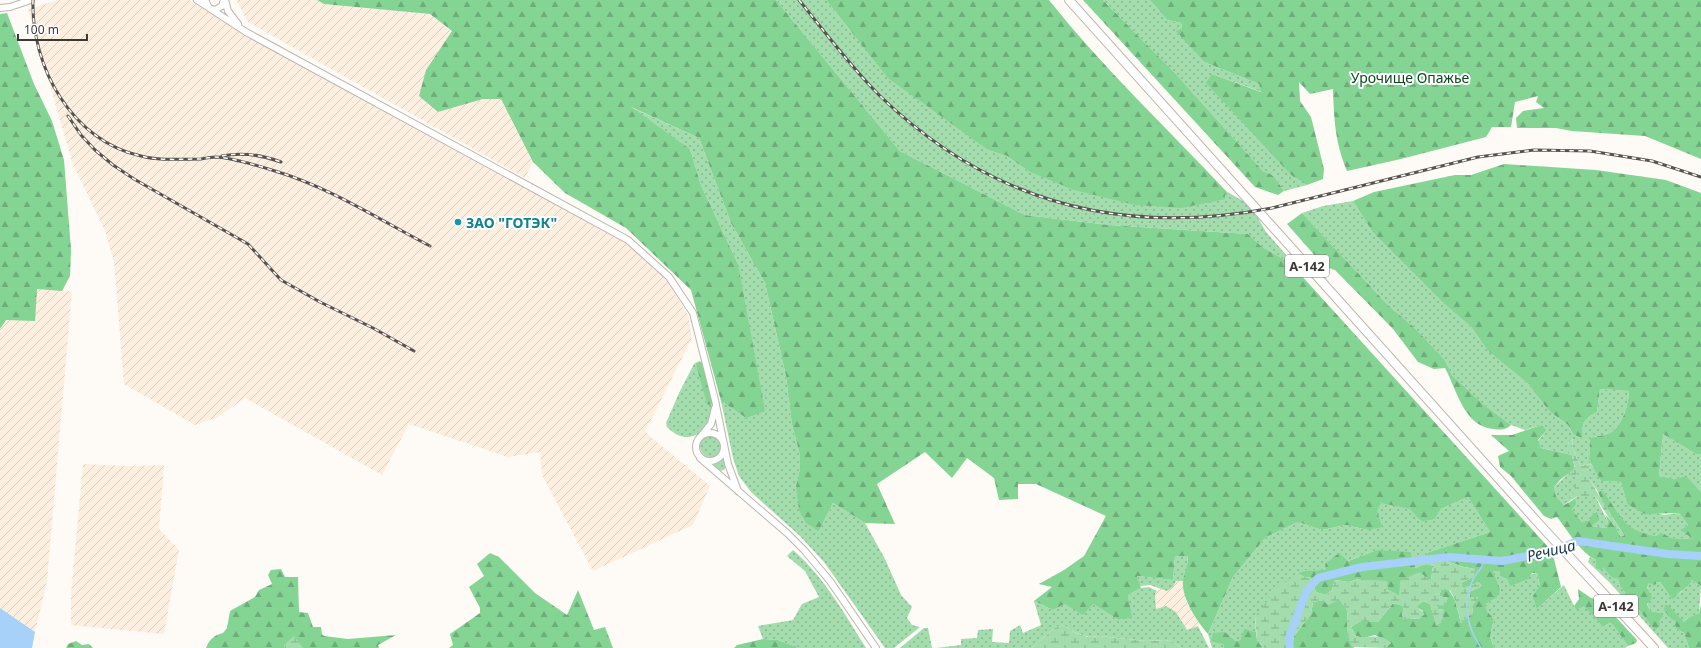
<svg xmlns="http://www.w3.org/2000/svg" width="1701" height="648" font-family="'Noto Sans',sans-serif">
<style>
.industrial{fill:url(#industrial-furrows)}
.grass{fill:url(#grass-dots)}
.forest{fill:url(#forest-firs)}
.wetland{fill:url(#wetland-marsh)}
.water{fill:#a7d1f9}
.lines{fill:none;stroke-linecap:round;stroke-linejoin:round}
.stream{stroke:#a7d1f9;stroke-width:1.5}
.river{stroke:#a7d1f9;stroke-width:8}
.secondary-casing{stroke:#bdb5ac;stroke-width:8}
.highway-casing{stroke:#bdb5ac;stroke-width:10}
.secondary{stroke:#fff;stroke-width:6}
.highway{stroke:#fff;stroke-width:8}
.rail-casing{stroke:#56534f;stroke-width:3}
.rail{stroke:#fff;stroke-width:1.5;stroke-dasharray:4.5;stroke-linecap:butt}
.culture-dot{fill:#0f9aa8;stroke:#fff;stroke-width:1.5}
.labels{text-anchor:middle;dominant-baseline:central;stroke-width:4;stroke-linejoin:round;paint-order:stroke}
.shield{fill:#fff;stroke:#767472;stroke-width:1}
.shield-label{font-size:13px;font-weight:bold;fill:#3c3935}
.park-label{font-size:14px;fill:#0d4820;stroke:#fff}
.culture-label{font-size:14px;font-weight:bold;fill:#0d838f;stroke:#fff;text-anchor:start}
.water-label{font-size:15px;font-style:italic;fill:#173550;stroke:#fff}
</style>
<defs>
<pattern id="industrial-furrows" width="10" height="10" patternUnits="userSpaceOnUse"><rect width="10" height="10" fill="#fdefe0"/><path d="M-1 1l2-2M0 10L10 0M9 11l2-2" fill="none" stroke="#dacec1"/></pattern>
<pattern id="grass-dots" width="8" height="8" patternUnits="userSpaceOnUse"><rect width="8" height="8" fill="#a3dcad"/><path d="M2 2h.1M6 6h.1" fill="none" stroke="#86b38e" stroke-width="1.8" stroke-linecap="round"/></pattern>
<pattern id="forest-firs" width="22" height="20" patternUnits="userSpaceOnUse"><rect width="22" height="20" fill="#84d494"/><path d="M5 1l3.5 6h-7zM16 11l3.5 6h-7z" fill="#6dad7a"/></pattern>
<pattern id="wetland-marsh" width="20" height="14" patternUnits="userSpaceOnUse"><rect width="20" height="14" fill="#a3dcad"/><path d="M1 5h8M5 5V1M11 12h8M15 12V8" fill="none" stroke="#86b38e"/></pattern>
</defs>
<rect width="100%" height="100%" fill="#fefbf7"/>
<!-- industrial -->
<path class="industrial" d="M58 0H189L244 33 627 244 666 280 688 315 692 338 645 432 710 486 693 525 593 571 542 475 540 452 508 457 409 424 382 475 245 398 218 417 195 425 124 384 114 262 105 231 72 162 28 9Z
M236 0H317L324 4 430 14 452 32 426 70 438 112 483 99H501L533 162 525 178 248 22Z
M37 289 72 291 47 581 35 632 0 608V329L6 320Z
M83 464 130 466 164 465 159 529 179 550 164 634 71 625V593Z
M1165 579 1183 581 1186 601 1200 625 1187 631 1176 612 1166 606 1156 609 1155 594Z"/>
<!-- grass -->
<path class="grass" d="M776 0H826L861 44 988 150 1007 156 1028 171 1225 199 1226 191 1243 201 1257 216 1266 232 1289 258 1290 263 1261 246 1248 234 1109 225 1025 215 900 151Z
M1103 0H1150L1167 20 1181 23 1182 28 1177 31 1204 62 1259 84 1262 92 1212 74 1292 176 1307 185 1284 191 1274 176 1263 171 1175 73Z
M628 106 699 138 731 223 765 283 786 376 792 425 800 455V468L796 486 819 531 833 503 865 523 885 559 901 595 912 607 907 618 912 625 920 627 894 648H885L824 562 800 536 751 492 739 476 733 458 721 401 746 418 738 264 701 185 690 149Z
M1353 201 1373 233 1443 303 1471 327 1488 351 1528 384 1549 411 1568 425 1573 434 1583 439C1582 422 1582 421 1597 412L1600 389 1629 391C1628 405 1624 422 1612 432 1607 435 1596 436 1590 438L1589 460 1591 464 1581 466 1572 447 1573 439 1568 444V454L1541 448 1538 441 1547 430 1541 425 1525 430 1511 425 1483 404 1452 375 1445 360 1415 328 1388 305 1302 213 1323 206Z
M697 362 707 404 713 402C715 430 689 450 667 427L666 423 679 393 694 364Z
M1663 434 1696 454 1701 455V492L1686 477 1676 479 1659 476Z
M700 446a11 11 0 1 1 22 0a11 11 0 1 1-22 0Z
M724 455 726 466 724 470 720 471 712 466 719 462Z
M1593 466 1601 481 1621 482 1627 504 1664 515 1679 513 1688 525 1682 530 1694 539 1671 538 1661 532 1656 536C1621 529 1622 517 1602 490L1598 492 1584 470 1590 469Z
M1570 472V475L1579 474 1577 491 1564 505 1556 496 1554 487Z
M1577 496H1595L1608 522 1606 528 1592 526 1595 522H1582L1572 509 1575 500 1571 501Z
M1468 497 1490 532 1426 553 1433 566 1426 564 1415 568 1377 550 1326 569C1315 572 1309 568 1297 573L1255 616 1256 632 1244 630 1240 640 1236 641 1225 632 1223 644 1224 648H1212L1208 634 1233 577 1266 537 1298 522 1322 530 1346 525 1368 530 1381 502 1411 509 1415 515 1435 519 1441 509Z
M793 550C824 577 845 614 866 648H799L778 640 763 639 758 626 793 620 802 604 819 597 805 571 787 556Z
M1175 556H1188L1187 569 1183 581H1176L1173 587 1167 591 1150 585 1140 586 1137 576 1173 580Z
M1590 557 1596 560 1618 579 1620 586 1655 629 1661 613 1650 611C1646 602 1645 592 1649 583L1660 582 1672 599 1682 591 1692 580 1701 586 1699 613 1688 618 1684 622 1680 619 1676 621 1678 630 1684 633 1689 648H1668L1610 583 1588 562Z
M1493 570 1500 571V576L1508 580 1537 573 1540 585 1537 609 1564 585 1576 610 1584 605 1603 627 1611 622 1628 646 1625 648H1494L1490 636 1494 619 1487 611 1486 604 1496 598Z
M1149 587 1157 591 1155 594 1156 609 1166 606 1176 612 1187 630 1198 626 1209 648H1182L1173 642 1165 640 1146 641 1101 636 1089 637 1073 632 1064 625 1054 628 1032 648H936L961 645V639L977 638 978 630 993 629 992 642 1009 643 1010 631 1020 625 1023 633 1041 625 1034 601 1053 610 1065 604H1093L1118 620 1131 618 1128 595 1141 588Z
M924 628H928L932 648H900Z"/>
<!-- forest -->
<path class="forest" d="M317 0H776L900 151 1025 215 1109 225 1248 234 1261 246 1290 263 1549 548 1538 556 1553 555 1561 587 1537 609 1533 596 1540 585 1537 573H1532L1528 579 1510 586 1508 580 1500 576V571H1493L1500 590 1496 598 1486 604 1487 611 1494 619 1490 636 1494 648H1385L1391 643 1375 635 1363 638 1356 636 1351 627 1359 622H1378L1393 603 1404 606 1402 615 1408 618 1419 619 1423 611 1418 608V605L1423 601 1430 604 1437 626 1444 610 1438 609 1437 605 1447 598 1439 596 1441 590H1449L1455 600 1461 623 1473 612 1472 606 1478 597H1470L1469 592 1482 586 1479 582 1463 589 1461 583 1473 577 1475 569 1464 567 1443 560 1430 561 1426 553 1490 532 1468 497 1441 509 1435 519 1422 521 1415 515 1410 509 1381 503 1377 511 1382 527 1368 530 1346 525 1322 530 1298 522 1266 537 1233 577 1208 634C1197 621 1181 598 1183 580 1185 572 1188 565 1188 556H1175L1173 580 1137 576 1141 588 1128 595 1132 618 1118 620 1093 604 1083 615 1065 604 1053 610 1034 601 1052 587 1039 584 1064 570 1084 556 1106 516 1036 484H1018V499L999 500 994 478 967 458 952 478 925 452 877 484 895 524 865 523 833 503 819 531 806 523 799 510 796 486 800 468V455L792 425 786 376 765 283 731 223 699 138 631 107 690 149 701 185 738 264 765 411 746 418 721 401 691 290 626 228 565 193 533 162 501 99H483L438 112 419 96 426 70 452 31 430 14 324 4Z
M826 0H1049C1103 68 1167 128 1226 191L1225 199 1182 208 1135 205 1074 190 1028 171 1007 156 988 150 888 78Z
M1083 0H1103L1175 73 1263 171 1274 176 1284 191 1278 195 1255 187Z
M1150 0H1701V159L1645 136 1572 131 1556 128H1517L1516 118 1523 111 1544 108 1536 102 1538 96 1515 102 1511 127H1492L1486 137 1401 159 1347 171C1335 142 1334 120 1333 89L1310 94 1299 82 1300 101 1311 117 1324 169 1323 179 1307 185 1292 176 1206 83 1212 74 1261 92 1259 84 1204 62 1176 31 1182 28 1181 23 1167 20Z
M7 13 34 84 52 121 64 160 71 250 70 276 62 291 37 289 35 321 6 320 0 329V14Z
M1504 164 1596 170 1666 180 1701 193V455L1696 454 1663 434 1659 476 1676 479 1686 476 1701 492V586L1692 580C1688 588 1679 591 1675 598L1672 599 1660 582H1657L1655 585 1649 583 1647 588 1652 598 1647 604 1650 611 1661 613 1663 616 1659 621 1660 626 1655 630 1620 586 1618 579 1612 577 1603 567 1601 570 1596 568V560C1580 552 1568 531 1557 517L1551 519 1544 516 1511 476 1500 467 1498 456 1509 451 1491 435H1512L1541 425 1547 430 1538 440 1541 448 1572 455 1575 469 1561 479 1554 487 1556 496 1564 505 1575 499 1576 504 1572 509 1582 522 1589 521 1592 515 1597 512 1599 520 1592 526 1606 528 1608 522 1605 514 1612 522 1621 537 1624 535 1602 501 1598 492 1602 490C1622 516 1621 529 1656 536L1661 532 1671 538 1693 539 1681 530 1688 525 1679 513 1645 514 1627 504 1621 482 1601 481 1589 460 1590 438C1596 436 1607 435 1612 432 1624 422 1628 405 1629 391L1600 389 1597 412C1582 421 1582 422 1583 439L1573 434 1568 425 1549 411 1528 384 1488 351 1471 327 1443 303 1373 233 1353 201 1374 192 1455 175H1471Z
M1302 213 1388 305 1415 328 1445 360 1452 375 1483 404 1511 425C1505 430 1502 430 1494 429 1464 427 1457 390 1445 368L1434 369 1418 362 1393 329 1335 270 1325 267 1287 224Z
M699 361 703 363 713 402 709 405 707 404 696 364Z
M1377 550 1410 552 1415 568 1426 564 1433 566 1431 580 1399 596 1388 590 1358 579 1349 582 1335 580 1332 590 1325 595 1316 592 1311 578 1304 577 1297 573C1309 568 1314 572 1326 569L1325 564 1339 553 1348 561Z
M490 553 499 557 535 593 567 615 578 590 594 630 605 627 613 648H449L453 645 450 634 480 613V608L469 587 484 576 477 564Z
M281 569 285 577H298L299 612 308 613 313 627H321L322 634 324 636 348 639 396 635 378 645 379 648H303L285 644 284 648H206C209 640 214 635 223 633L227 628 230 611 255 597 259 590 272 584 268 575 271 570Z
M1578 589 1591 598 1600 600 1637 640 1636 643 1628 646 1611 622 1603 627 1584 606 1576 610 1574 606 1579 599Z
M1323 600H1340L1347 610 1348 635 1354 648H1292L1294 636 1311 614 1313 602Z
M1665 605H1668L1684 622 1688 618 1699 613 1701 605V648H1689L1684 633 1678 630 1675 625 1676 621 1671 619 1664 610Z
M1244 629 1256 632 1257 640 1263 648H1224L1223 644 1211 641 1213 633 1225 632 1236 641 1240 640Z
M763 639 778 640 799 648H734L737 645Z
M76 641 82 645 89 644 93 648H66L68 644Z"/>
<!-- wetland -->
<path class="wetland" d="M1573 439 1572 447 1581 466 1591 464 1593 466 1590 469 1585 470C1597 493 1610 514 1624 535L1621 537 1595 496H1577L1564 505 1576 491 1573 484 1578 477 1579 474 1570 476V472L1575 468 1572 456 1568 454V444Z
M1443 560 1464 567 1475 569 1473 577 1461 583 1463 589 1479 582 1482 586 1469 592 1470 597H1479L1472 606 1473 612 1461 623 1455 600 1450 590H1441L1439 596 1448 598 1445 606 1437 605 1438 609 1444 610 1442 622 1436 626 1430 604 1423 601 1418 605V608L1425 614 1419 619 1408 618 1404 622 1402 615 1404 606 1393 603 1378 622H1359L1351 627 1356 636C1370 640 1378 631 1391 643L1385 648 1352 647 1348 635 1347 610 1340 600 1328 605 1323 600 1313 602 1311 614 1294 636 1292 648H1263L1257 640 1255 616 1277 589 1297 573 1304 577 1311 578 1316 592 1325 595 1332 590 1335 580 1349 582 1358 579 1387 581 1388 590 1399 596 1400 581 1419 572 1431 580 1433 566 1430 561Z
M1064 625 1073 632 1088 637 1101 636 1146 641 1165 640 1173 642 1182 648H1032L1054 628Z
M294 636 303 648H284L285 644Z"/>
<!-- water -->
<path class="water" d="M0 608 35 632 32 648H0Z"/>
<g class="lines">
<!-- stream -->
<path class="stream" d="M1481 648C1478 642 1474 637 1472 631 1466 617 1465 596 1472 582 1475 573 1482 570 1484 561"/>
<!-- river -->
<path class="river" d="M1290 648 1289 638 1306 592 1318 578 1362 567 1449 557 1502 561 1554 551 1578 541 1668 554 1701 556"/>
<defs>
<path id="secondary" d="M197 0 246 32 628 240 669 277 693 313 715 400 728 464 738 491
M205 0 209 8 215 10 222 6 224 0
M225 0 228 11 238 24
M0 8 10 7 31 0
M696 447a14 14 0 1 1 28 0a14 14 0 1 1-28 0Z
M702 435 711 424 715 408
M700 458 787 533 804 550 830 581 876 648"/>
<path id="highway" d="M1069 0 1542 527 1654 648"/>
</defs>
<!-- secondary casing -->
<use href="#secondary" class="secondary-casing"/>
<!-- highway casing -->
<use href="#highway" class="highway-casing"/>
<!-- secondary -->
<use href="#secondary" class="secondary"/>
<!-- highway -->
<use href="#highway" class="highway"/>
<defs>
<path id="rail" d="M33 0C31 67 72 141 141 156 160 161 181 159 201 159 206 158 211 157 216 157 233 158 259 166 275 171 329 187 380 220 430 246
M799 0C825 32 850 66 879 95 990 203 1122 237 1272 208L1478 157 1534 150 1590 151 1652 161 1701 177
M68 116 81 135 95 150 113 165 134 179 248 244 281 280 320 302 373 328 414 351
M222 156C242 152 262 155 281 162"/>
</defs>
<!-- rail casing -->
<use href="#rail" class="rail-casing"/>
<!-- rail -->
<use href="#rail" class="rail"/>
</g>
<!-- markers -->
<circle class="culture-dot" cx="458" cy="222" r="4"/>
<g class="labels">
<!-- shield labels -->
<g class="shield">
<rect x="1285" y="255" width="44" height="22" rx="3"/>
<rect x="1594" y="595" width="44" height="22" rx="3"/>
</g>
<g class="shield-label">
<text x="1307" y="266">А-142</text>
<text x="1616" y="606">А-142</text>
</g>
<!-- park labels -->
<g class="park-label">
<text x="1410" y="77">Урочище Опажье</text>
</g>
<!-- culture labels -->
<g class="culture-label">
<text x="466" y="222">ЗАО "ГОТЭК"</text>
</g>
<!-- water labels -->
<g class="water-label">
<text transform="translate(1551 550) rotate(-14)">Речица</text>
</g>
</g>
<!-- scale -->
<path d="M18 34v6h69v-6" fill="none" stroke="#3c3935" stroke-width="2"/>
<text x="24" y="34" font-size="12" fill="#3c3935" stroke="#ffffff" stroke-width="3" paint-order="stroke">100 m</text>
</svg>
